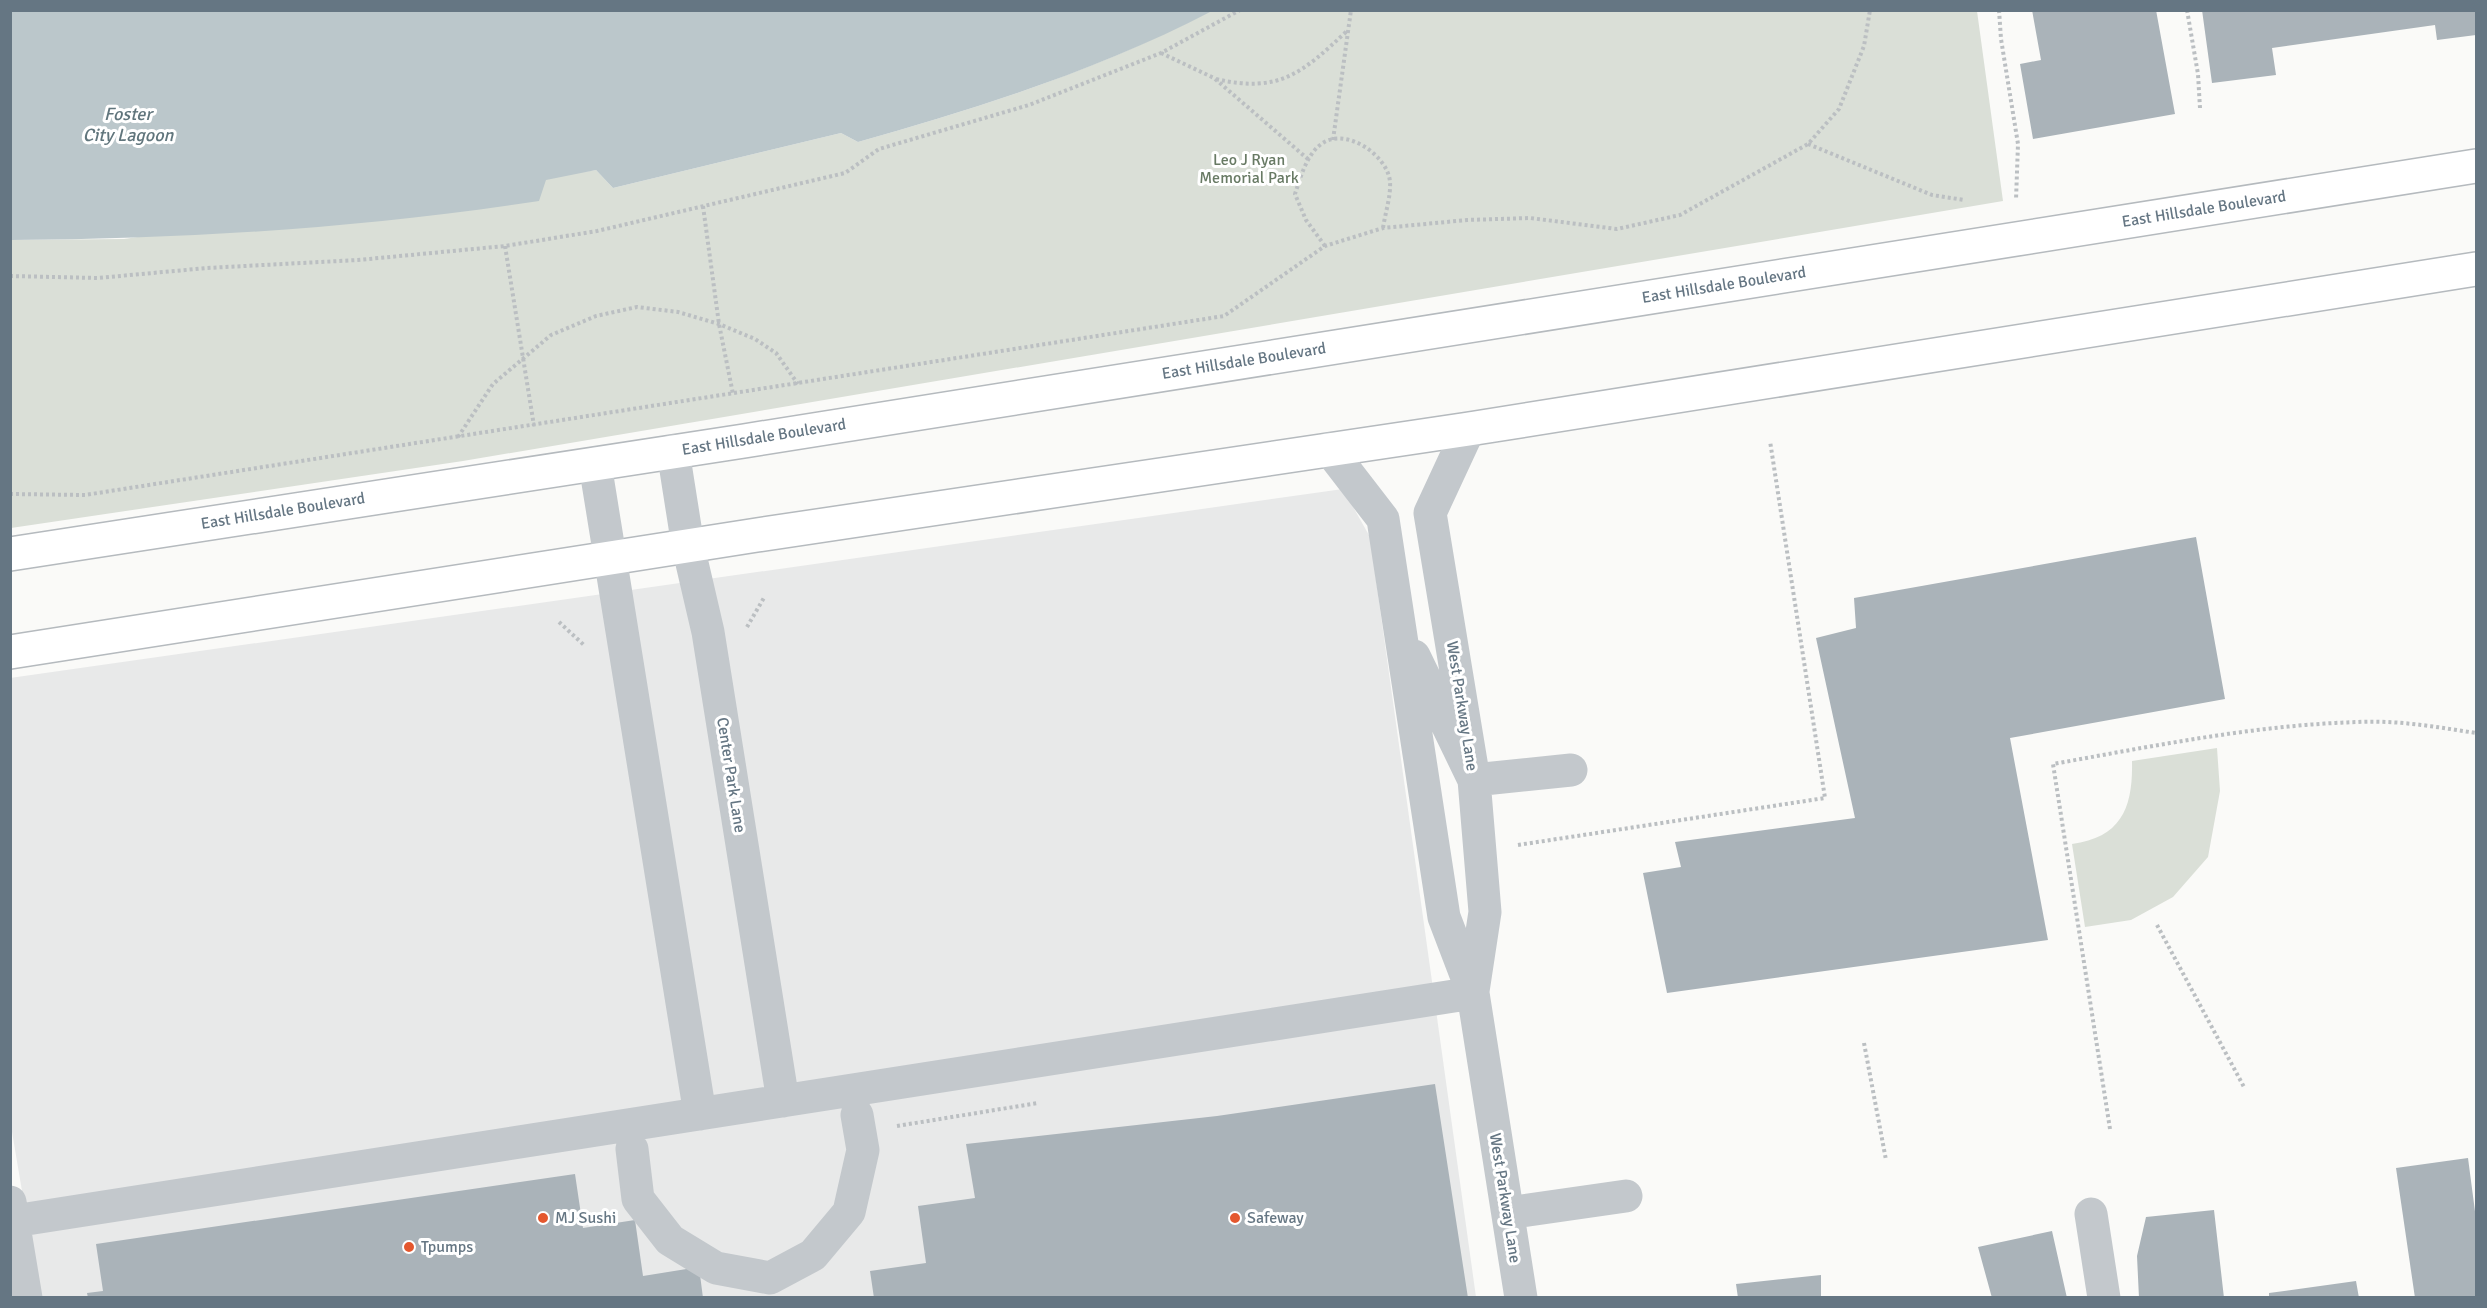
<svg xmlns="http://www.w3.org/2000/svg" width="2487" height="1308" font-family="Signika,sans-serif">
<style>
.built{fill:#e8e9e9}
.green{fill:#dadfd7}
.water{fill:#bbc7cb}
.building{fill:#aab3b9}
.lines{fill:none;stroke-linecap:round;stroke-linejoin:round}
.major-casing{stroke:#b5babe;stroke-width:36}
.path{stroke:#bbbfc2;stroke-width:4;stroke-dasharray:3 3;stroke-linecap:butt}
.minor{stroke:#c3c8cc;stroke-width:33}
.major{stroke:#fff;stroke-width:33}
.poi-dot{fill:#e4572e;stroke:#fff;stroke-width:2}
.labels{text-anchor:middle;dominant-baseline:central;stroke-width:6;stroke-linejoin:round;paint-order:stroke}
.park-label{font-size:16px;fill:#687a64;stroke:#fff}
.street-label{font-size:16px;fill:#657683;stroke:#fff}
.poi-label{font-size:16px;fill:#657683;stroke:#fff;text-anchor:start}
.water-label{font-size:18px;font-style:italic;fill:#60757c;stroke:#fff}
</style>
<rect width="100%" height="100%" fill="#fafaf8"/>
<!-- built -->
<path class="built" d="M1343 489 1370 537 1476 1297H40L11 1126 10 678Z"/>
<!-- green -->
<path class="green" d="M1212 10 1977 11 2003 201 463 461 11 528 10 240 124 239 596 170 613 188 841 133 858 142C979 108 1101 69 1212 10Z
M2217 748 2220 791 2208 857 2173 897 2131 920 2085 927 2072 844C2122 837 2133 807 2132 761Z"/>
<!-- water -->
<path class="water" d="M10 11 11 10 1212 11C1101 69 979 108 858 142L841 133 613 188 596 170 546 180 539 201C364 228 188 239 11 240Z"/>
<!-- building -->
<path class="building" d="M2032 10H2156L2175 114 2033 139 2020 64 2041 60Z
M2202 10H2476V35L2437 40 2435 25 2272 48 2276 75 2212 83Z
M2196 537 2225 699 2010 738 2048 940 1667 993 1643 873 1681 867 1675 842 1855 818 1816 638 1856 628 1854 598Z
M1435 1084 1468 1298H874L870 1271 926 1263 918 1206 975 1198 966 1144 1217 1116Z
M2468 1158 2476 1219V1298H2415L2396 1168Z
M575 1174 583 1228 635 1220 643 1276 699 1267 703 1298H88L87 1293 103 1291 96 1244Z
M2214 1210 2224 1298H2139L2137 1256 2146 1217Z
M2052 1231 2067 1298H1992L1978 1247Z
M1821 1275V1298H1738L1736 1284Z
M2356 1281 2359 1298H2269V1293Z"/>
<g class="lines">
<defs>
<path id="major" d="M10 554 744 441 2476 166
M10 652 757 535 1469 429 2476 269"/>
</defs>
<!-- major casing -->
<use href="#major" class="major-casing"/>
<!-- path -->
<path class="path" d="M1999 10 2001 39 2018 144 2016 200
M2187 10 2198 74 2200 108
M1161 53 1214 78 1309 160
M1216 79C1280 94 1303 72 1347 31
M1333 140 1351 10
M1808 144 1932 195 1964 200
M703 206 719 324 733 394
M505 246 534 426
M1325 246 1306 220 1295 194C1300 179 1306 156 1320 145 1344 125 1388 155 1390 182 1391 196 1385 214 1383 228
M10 276 98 278 207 268 358 260 505 246 597 231 845 173 879 149 1029 105 1161 53 1240 10
M458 437 493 384 551 335 596 316 637 307 678 312 719 324 755 339 776 353 798 384
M10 494 85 495 1224 316 1325 246 1383 228 1467 220 1530 218 1617 229 1680 215 1808 144 1839 109 1864 46 1870 10
M559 622 585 646
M747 627 765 596
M1518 845 1825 798 1770 441
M2157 925 2244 1087
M1864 1043 1886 1160
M897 1126 1038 1103
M2110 1129 2053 764C2154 746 2255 725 2358 722 2398 720 2437 727 2476 733"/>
<!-- minor -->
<path class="minor" d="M1469 429 1430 513 1474 780 1485 912 1473 991
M1329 449 1383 519 1444 917 1473 993 1521 1298
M673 451 688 546 708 632 783 1101
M595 464 700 1114
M1414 656 1474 780 1571 770
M632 1149 638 1199 670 1240 716 1268 770 1278 813 1255 849 1212 863 1150 857 1115
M10 1202 26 1298
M1508 1213 1626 1196
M2091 1214 2104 1298
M14 1221 1473 993"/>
<!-- major -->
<use href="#major" class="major"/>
</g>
<!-- markers -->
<g class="poi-dot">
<circle cx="543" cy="1218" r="6"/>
<circle cx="1235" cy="1218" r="6"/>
<circle cx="409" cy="1247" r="6"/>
</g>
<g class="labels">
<!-- park labels -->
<g class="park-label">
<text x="1249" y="160">Leo J Ryan<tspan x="1249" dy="18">Memorial Park</tspan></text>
</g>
<!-- street labels -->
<g class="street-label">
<text transform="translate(2204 209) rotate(-9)">East Hillsdale Boulevard</text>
<text transform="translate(1724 285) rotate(-9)">East Hillsdale Boulevard</text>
<text transform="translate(1244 361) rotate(-9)">East Hillsdale Boulevard</text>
<text transform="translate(764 437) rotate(-9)">East Hillsdale Boulevard</text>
<text transform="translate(283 511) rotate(-9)">East Hillsdale Boulevard</text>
<text transform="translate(1462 706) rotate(81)">West Parkway Lane</text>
<text transform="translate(731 775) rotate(81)">Center Park Lane</text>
<text transform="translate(1505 1198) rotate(81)">West Parkway Lane</text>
</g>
<!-- poi labels -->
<g class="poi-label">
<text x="555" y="1218">MJ Sushi</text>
<text x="1247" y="1218">Safeway</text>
<text x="421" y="1247">Tpumps</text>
</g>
<!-- water labels -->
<g class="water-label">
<text x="128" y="114">Foster<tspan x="128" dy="21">City Lagoon</tspan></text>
</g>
</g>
<!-- border -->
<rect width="2487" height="1308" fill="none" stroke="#657683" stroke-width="24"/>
</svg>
